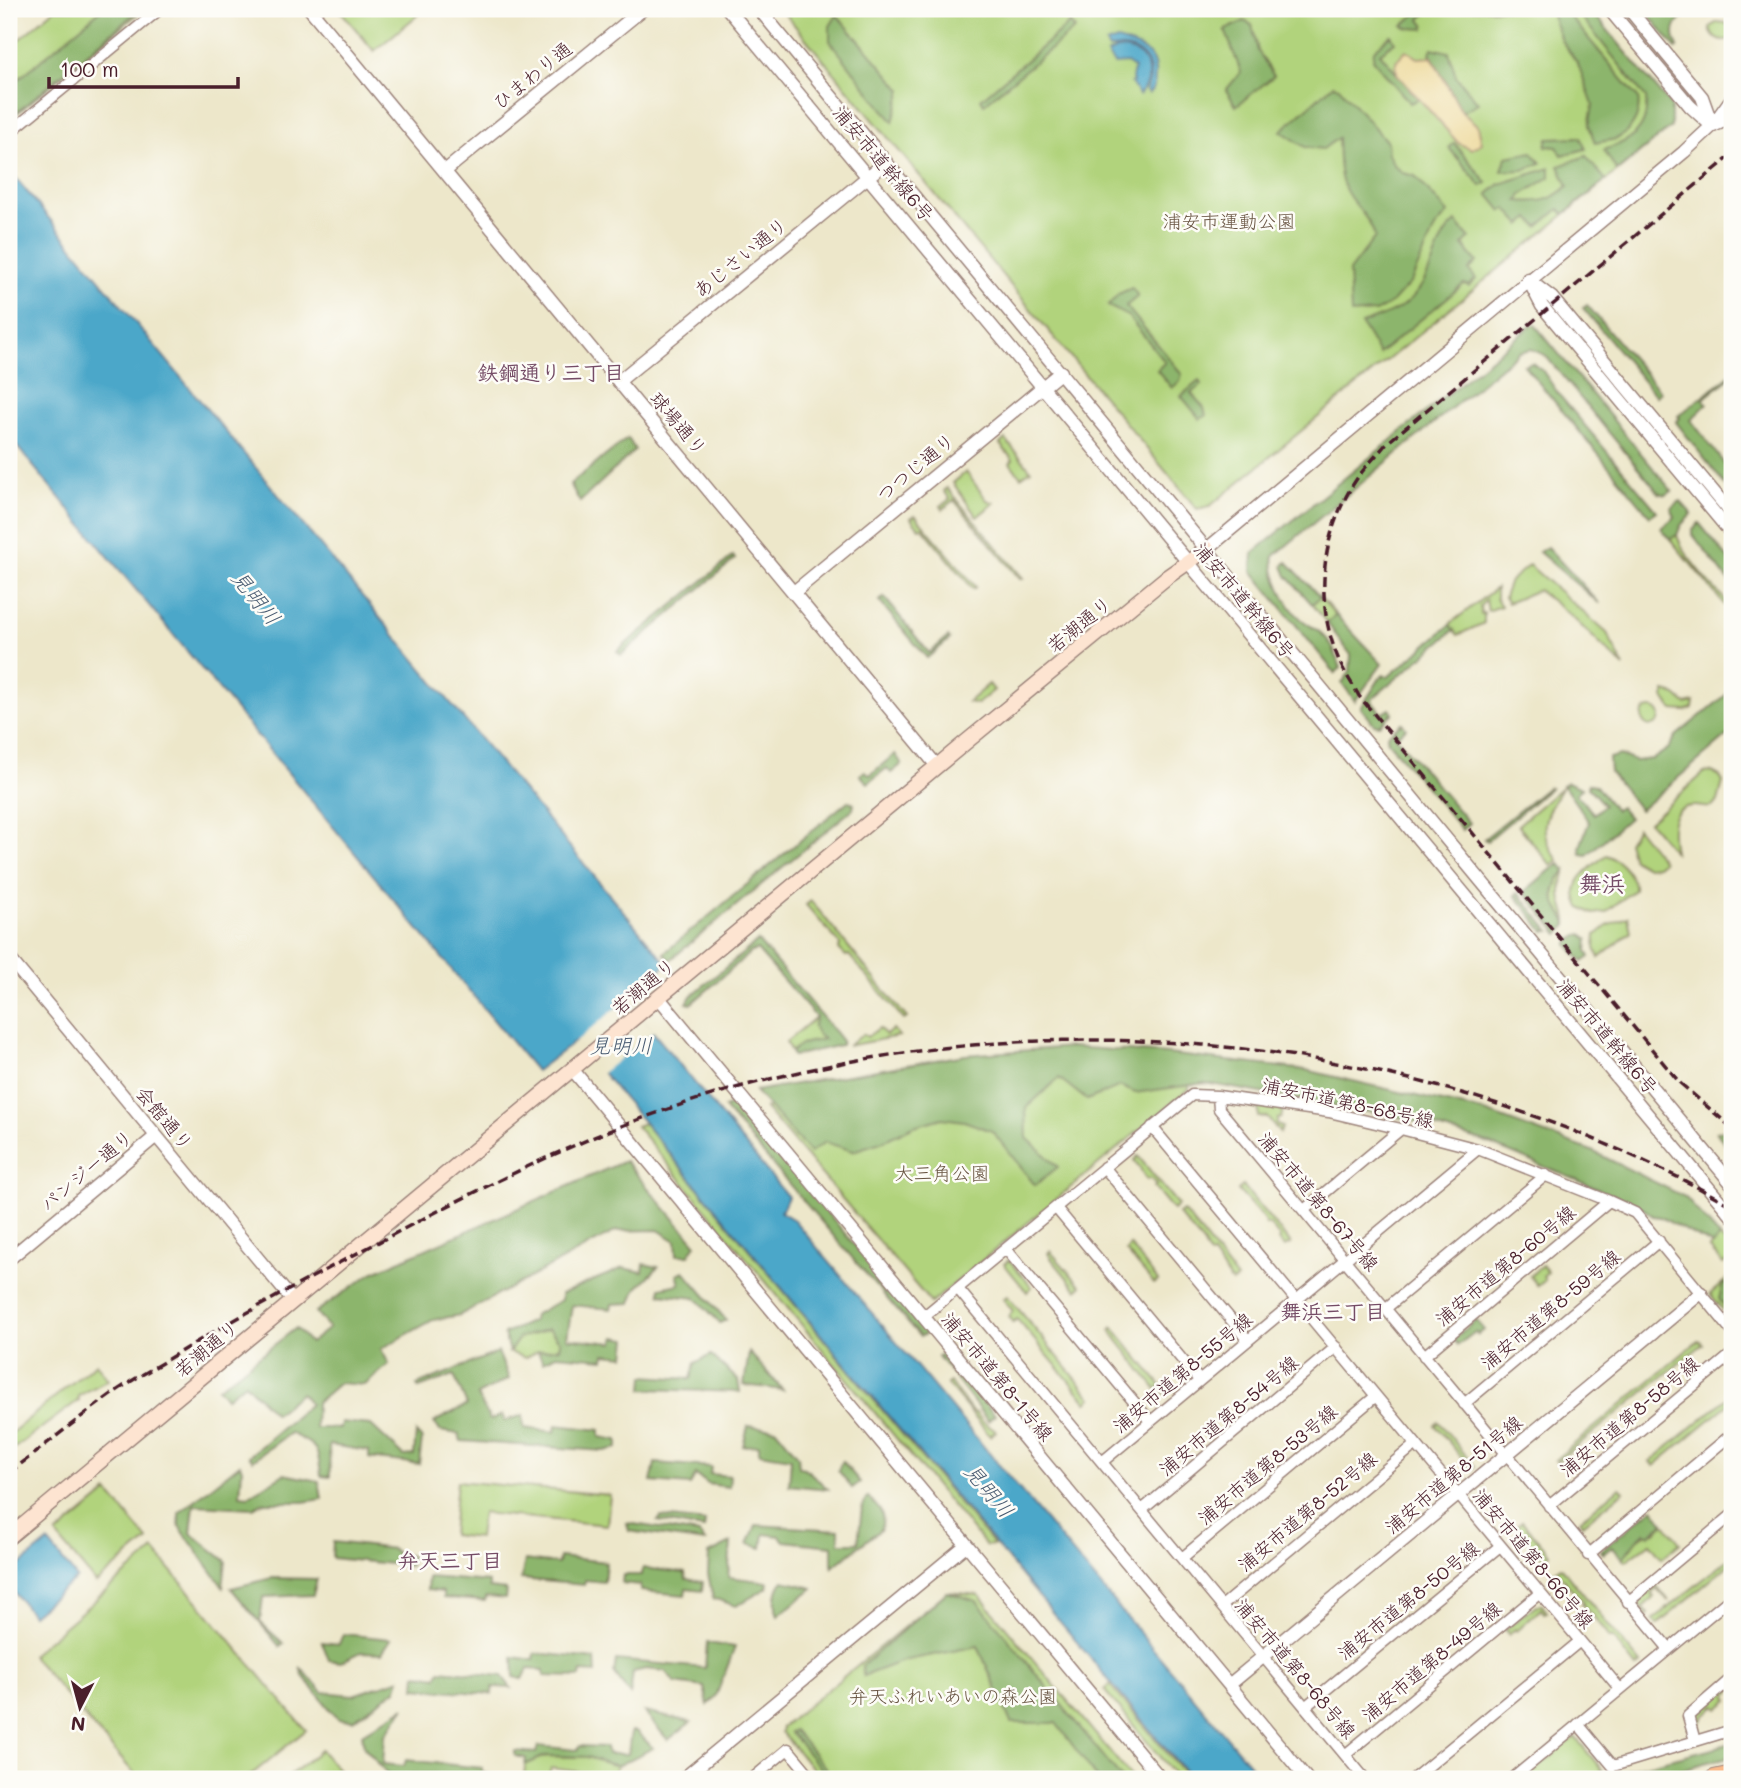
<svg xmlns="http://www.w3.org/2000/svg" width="1741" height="1788" font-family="Mali,'Klee One',sans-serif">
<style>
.green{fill:#b1d37c;stroke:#7e7954;stroke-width:2}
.forest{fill:#8cb56c;stroke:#6b6a4c;stroke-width:2}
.sand{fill:#eeda9e;stroke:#9c7c64;stroke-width:2}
.water{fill:#4ba7c9;stroke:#4a637a;stroke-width:2}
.pier{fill:#ede7ca}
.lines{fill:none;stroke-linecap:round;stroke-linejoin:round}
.minor-casing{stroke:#9c837a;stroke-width:13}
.tertiary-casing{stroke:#9c837a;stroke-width:15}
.secondary-casing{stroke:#9c837a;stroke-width:17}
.trunk-casing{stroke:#9c837a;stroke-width:20}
.minor{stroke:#fff;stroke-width:10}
.tertiary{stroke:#fff;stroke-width:12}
.secondary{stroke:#fde4d1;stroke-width:14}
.trunk{stroke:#fbbb8c;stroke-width:18}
.rail{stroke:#4a1f2b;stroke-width:3.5;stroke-dasharray:10 5;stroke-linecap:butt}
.labels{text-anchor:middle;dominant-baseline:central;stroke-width:5;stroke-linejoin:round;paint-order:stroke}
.street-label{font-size:19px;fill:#4a1f2b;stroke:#fdfcf7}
.park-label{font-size:19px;fill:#695543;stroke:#fdfcf7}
.neighbourhood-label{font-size:21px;font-weight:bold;fill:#754c66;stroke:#fdfcf7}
.water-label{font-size:21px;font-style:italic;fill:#4a5c72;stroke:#fdfcf7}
.quarter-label{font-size:23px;font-weight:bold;fill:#754c66;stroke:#fdfcf7}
</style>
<rect width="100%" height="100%" fill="#fdfcf7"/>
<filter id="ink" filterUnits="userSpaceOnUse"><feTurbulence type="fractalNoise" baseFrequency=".0143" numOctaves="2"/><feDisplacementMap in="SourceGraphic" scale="14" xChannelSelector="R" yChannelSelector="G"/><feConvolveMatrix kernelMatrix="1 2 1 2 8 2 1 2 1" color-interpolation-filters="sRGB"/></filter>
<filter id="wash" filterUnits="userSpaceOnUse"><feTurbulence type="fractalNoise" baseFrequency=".00686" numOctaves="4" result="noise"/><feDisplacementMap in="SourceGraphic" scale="28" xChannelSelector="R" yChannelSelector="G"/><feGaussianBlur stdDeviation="1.57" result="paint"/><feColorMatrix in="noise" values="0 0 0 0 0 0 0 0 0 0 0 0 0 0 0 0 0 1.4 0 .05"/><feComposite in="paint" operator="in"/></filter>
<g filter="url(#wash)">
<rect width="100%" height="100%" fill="#ede7ca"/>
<!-- green -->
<path class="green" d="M55 9H144L9 120V48Z
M339 9H425L374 51Z
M781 9H1590L1671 106V127L1210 506 1197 509Z
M1717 22 1726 23 1732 30 1729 40C1719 43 1712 38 1710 28Z
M1005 439 1031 470 1021 477 1010 463 1013 460 1000 444Z
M966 472 987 500 994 503 977 517 953 483Z
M947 488 1023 578 1020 579 954 500 943 509 941 506 950 499 944 491Z
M915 515 976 587 973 589 922 527 919 528 911 518Z
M1677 535C1684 558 1717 591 1732 607V614L1670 539Z
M1529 565 1607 633 1624 667 1570 615 1538 590 1508 603 1504 597 1510 581Z
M1496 588V599L1501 606 1488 611 1486 600 1480 606 1481 614 1484 613V623L1458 635 1450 625 1451 623Z
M1320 597 1336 615 1327 623 1312 604Z
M989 684 994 690 977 704 968 702Z
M1665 692 1676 695 1686 704 1694 702 1693 708 1685 711 1673 710 1664 698Z
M1642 717a9 9 0 1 1 18 0a9 9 0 1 1-18 0Z
M1712 772 1720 776 1723 782 1718 801 1712 807C1705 808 1701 806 1694 806 1667 806 1671 835 1674 852L1649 822 1704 773Z
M1563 786C1545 814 1535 830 1558 860L1551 865 1518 825Z
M1637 828 1663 861 1657 866 1647 867 1633 859 1628 842Z
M1606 855C1618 858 1636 878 1634 890L1606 912 1593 914 1580 907C1567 881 1588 870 1606 855Z
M1566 871C1563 880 1559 889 1562 901 1564 910 1568 916 1567 925 1566 916 1558 912 1556 904 1552 892 1557 878 1566 871Z
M811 901 907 1018 904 1020 849 955 846 956 839 949 840 944 806 905Z
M1628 917 1631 932 1599 958 1595 948 1596 935 1607 926Z
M816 1017 824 1039 802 1044 791 1052 786 1042Z
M879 1028 886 1035 893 1029 899 1036 847 1046 864 1034 867 1037Z
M1190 1071 1189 1089 931 1303 765 1108 876 1083Z
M1254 1106 1283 1110 1281 1118 1277 1119V1125L1282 1127 1280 1133 1267 1117H1258L1259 1109 1252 1108Z
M644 1123 994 1545 986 1546 636 1126Z
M1138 1156 1178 1205 1173 1210 1154 1187 1156 1185 1150 1178 1147 1180C1142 1173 1140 1167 1134 1160Z
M1243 1186 1291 1244 1284 1247 1279 1240 1280 1238 1269 1224 1266 1225 1263 1218 1238 1190Z
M1183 1211 1191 1220 1237 1279 1232 1283 1213 1255 1210 1256 1203 1243 1178 1214Z
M1720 1237 1732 1250V1258L1723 1264 1709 1248Z
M1130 1245 1158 1281 1154 1284 1126 1251Z
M1050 1251 1081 1286 1077 1290 1050 1257 1048 1253Z
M1009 1260 1032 1287 1027 1292 1004 1264Z
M1542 1265 1548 1272 1543 1277 1545 1280 1538 1286 1530 1276Z
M1732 1275V1321L1710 1294Z
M1007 1296 1020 1311 1092 1398 1087 1402 1017 1319 1013 1322 1009 1316 1013 1311 1003 1299Z
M1113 1327 1168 1394 1167 1396 1159 1387 1156 1389 1110 1330Z
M549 1329 560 1341 559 1349 538 1351 525 1358 509 1352 519 1338Z
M1699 1340 1703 1344 1557 1462 1555 1460Z
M96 1363 108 1380 78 1396 79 1400 9 1452V1435Z
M950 1382 973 1413 975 1412 983 1422 996 1431 990 1436 947 1384Z
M1732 1394V1401L1654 1466 1650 1462Z
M1439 1422 1475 1467 1472 1470 1435 1425Z
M457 1481 610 1495 607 1525 482 1513 479 1538 452 1535Z
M1620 1487 1624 1491 1583 1524 1580 1520Z
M108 1492 148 1540 96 1583 56 1535Z
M1522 1521 1550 1554 1545 1559 1516 1526Z
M1664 1523 1680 1543 1662 1558 1650 1543 1626 1561 1623 1558C1633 1545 1639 1534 1656 1532Z
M154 1550 306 1730 246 1779H139L31 1655Z
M1732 1556V1562L1657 1625 1653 1620Z
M1561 1567 1641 1664 1636 1668 1612 1637 1609 1638 1606 1631 1582 1604 1584 1602 1555 1571Z
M1656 1585 1669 1601 1657 1589 1651 1594 1654 1597 1643 1607 1649 1614 1647 1616 1639 1606V1599Z
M947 1592 979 1595 1133 1779H821L781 1732 782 1727Z
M1536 1605H1542L1547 1612 1544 1613 1541 1609 1517 1631 1515 1629 1509 1635 1505 1630Z
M1110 1685 1189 1779H1178L1104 1690Z
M1731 1685 1732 1691 1727 1696 1729 1700 1718 1709 1715 1706 1703 1717V1719L1698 1723 1700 1726 1696 1728 1694 1720 1696 1715Z
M1575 1737 1603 1771 1587 1779H1524Z
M321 1750 346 1779H285Z
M545 1756 587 1757 617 1766 612 1776 551 1768 548 1779H524L525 1765Z"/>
<!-- forest -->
<path class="forest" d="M102 9H140L9 119V87Z
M1422 9H1427V13L1420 19 1425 25 1424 29 1408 28 1403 25Z
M1559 9H1564L1638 98C1641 114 1633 130 1618 138 1612 141 1602 141 1595 143L1589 126 1593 105 1578 64 1561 40 1552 15Z
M1575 9H1590L1671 106V127L1617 171 1604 150C1633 140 1649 130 1646 98Z
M1644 9H1692C1678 20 1668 29 1678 47L1676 49Z
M837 15 902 90 893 122 830 41V26Z
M1244 21 1252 25 1258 51 1274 76 1236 106 1226 90 1241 72 1225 30Z
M1070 23 1075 29 984 104 981 99Z
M1391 35 1395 42 1380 53 1419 99 1410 103 1373 60 1374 50Z
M1432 48 1449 52 1456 76 1478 103 1462 112 1430 53Z
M1333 85 1339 87 1387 142 1388 154 1394 165 1403 173 1415 176 1448 213 1435 228 1411 282 1393 302 1375 312 1351 314 1349 271 1375 237C1370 216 1350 204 1343 184 1338 171 1339 152 1338 138L1323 149 1305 147 1281 131Z
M1580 137 1586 149 1562 155 1557 147 1546 146 1548 138Z
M1454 143 1484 179 1487 183 1481 186 1449 148Z
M1532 152 1541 163 1523 170 1502 171 1506 157Z
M1586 156 1606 180 1564 214 1559 209 1538 227 1530 218 1521 225 1506 208 1502 211 1488 194 1500 184 1550 168V177L1523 194 1518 201C1538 203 1553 201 1568 186L1559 166Z
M1456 222 1470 238 1463 245 1477 262 1469 270 1476 279 1469 286 1464 284 1379 354 1361 324C1404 309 1418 302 1434 259 1440 243 1443 233 1456 222Z
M1132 288 1138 296 1126 306 1182 374 1180 381 1172 388 1157 370 1165 362 1128 316 1108 306 1118 294Z
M1587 305 1661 392 1656 396 1583 308Z
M1532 325H1535L1672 491 1666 495 1659 493 1545 355 1531 349 1519 352 1274 556C1270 573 1287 607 1301 619 1308 625 1317 629 1323 635 1333 644 1336 656 1341 668L1335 673 1252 571 1253 553Z
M1532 363 1542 370 1560 396 1657 511 1650 516 1524 365Z
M1732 373V376L1703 399 1707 404 1691 420 1732 474V494L1676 422 1680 418 1678 416Z
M1199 381 1202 385 1191 393 1204 408 1206 416 1200 419 1181 396Z
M628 438 635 450 580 502 570 484Z
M1680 501 1692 514 1681 525 1677 535 1670 539 1661 528 1675 517 1671 508Z
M1699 523 1732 563V585L1693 535V530Z
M1547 547 1600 604 1539 552Z
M733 556 735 559 621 655 617 651Z
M1287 562 1320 597 1312 604 1287 576 1283 566Z
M884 597 929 653 948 637 950 639 927 658 879 601Z
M1336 615 1382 664 1355 701 1342 683 1350 672 1351 655 1327 623Z
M1450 625 1454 630 1372 699 1373 703 1382 714 1390 709 1393 713 1379 725 1374 724 1361 708 1380 678 1384 674 1388 677Z
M1732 690V732L1640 810 1610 772 1609 758 1620 755 1635 761 1653 759 1669 748 1676 736Z
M1402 723 1406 728 1396 737 1469 823 1462 830 1388 742 1387 735Z
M895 754 902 764 891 773 887 768 868 783 860 775 865 771 870 775Z
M1567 782 1582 788 1576 794 1594 814 1604 805 1588 787 1589 784 1595 785 1615 810 1620 807 1629 818 1587 855 1581 854 1580 847 1589 822 1563 785Z
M1548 787 1550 788 1487 841 1484 839Z
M848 801 854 804 853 809 670 960 664 953Z
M1559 863 1566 871C1557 878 1551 893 1556 904 1559 912 1566 916 1567 925L1559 934 1524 892Z
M1518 893 1550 931H1544L1515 895Z
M1582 934 1588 939 1587 951 1590 957 1583 962 1568 945V942Z
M758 941 834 1031 842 1041 841 1045 793 1056 791 1052 801 1044 824 1039 817 1034 813 1027 816 1017 757 950 751 952 691 1004 687 1003 691 996Z
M1071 1047 1168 1054 1306 1070 1485 1112 1592 1151 1685 1197 1720 1237 1713 1245 1660 1217 1653 1216 1640 1206 1482 1141 1403 1118 1205 1083 1135 1093 1120 1086 1087 1100 1059 1078 1026 1108 1027 1138 1058 1167 1035 1185 992 1131 964 1121 942 1118 914 1126 881 1142 853 1151 825 1142 810 1153 755 1091 965 1055Z
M737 1103 927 1333 920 1337 724 1108Z
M1727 1129 1732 1131V1152L1716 1132Z
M625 1161 696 1244 689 1255H677L676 1241 658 1230 616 1231 460 1315 433 1320 381 1349 389 1364 365 1385 339 1383 316 1403 315 1428H340L341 1422 371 1425 404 1456 414 1455 416 1433 422 1439 419 1464 369 1458V1451L329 1445 330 1477 321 1476C318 1445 317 1447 290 1433L253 1460 249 1456 310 1404 301 1393 275 1414 245 1383 226 1398 218 1388 296 1328 310 1343 329 1328 316 1312 372 1273Z
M644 1264 658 1267 636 1289 631 1303 612 1304 611 1309 572 1305 567 1338 614 1343 615 1337 627 1339 625 1356 605 1354 604 1359 556 1355 543 1362 538 1351 559 1348 560 1341 549 1329 519 1338 509 1352 504 1334 533 1321 534 1315 561 1300V1294L623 1268 643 1272Z
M684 1271 726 1320 720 1323 696 1298 660 1294V1288L680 1284 677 1274Z
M1723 1283 1732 1287V1311L1730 1312 1719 1299Z
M1476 1320 1484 1330 1478 1335 1475 1332 1458 1345 1453 1339Z
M498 1352 509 1379 477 1395 490 1420 503 1415 505 1421 523 1415 524 1428 555 1432 556 1425 600 1430V1437L618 1440V1448L604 1451 461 1441 459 1434 440 1431 434 1422 467 1405 454 1375 419 1388 417 1385Z
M749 1352 783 1390 744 1385Z
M943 1353 995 1415 988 1421 938 1356Z
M711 1355 738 1380 740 1392 643 1389 644 1376 691 1379 695 1363Z
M748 1426 776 1429 798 1456 799 1467 805 1468 828 1489 789 1485 791 1458 759 1453V1445L743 1446Z
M842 1461 860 1482 852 1488 838 1470Z
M655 1463 711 1467 710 1474 730 1476 729 1487 708 1484 696 1475 690 1485 651 1482Z
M240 1464 242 1469 240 1495 248 1496 284 1474 319 1481 322 1499 303 1502H264L253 1508 194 1505 191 1533 226 1561 223 1587 179 1526V1513Z
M868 1497C879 1508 887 1515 880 1530L832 1567V1546L784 1541 780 1536 764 1534 762 1548 748 1544 756 1525 839 1530V1543H858L862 1507Z
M1653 1508 1664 1523 1649 1535 1645 1533 1636 1541 1623 1558 1612 1547 1603 1554 1600 1551Z
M661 1517 705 1522 704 1529 658 1521Z
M627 1523 699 1534 705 1542 629 1531Z
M333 1542 393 1549 396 1553 411 1556 410 1566 332 1558Z
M731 1543 728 1577 768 1582 767 1588 736 1606 713 1598 708 1574 709 1554Z
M559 1557 606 1562 604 1582 585 1580 584 1585 521 1579 525 1560 558 1564Z
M643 1568 685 1573 686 1579 703 1582 702 1591 686 1589 685 1595 641 1591 640 1585 622 1583 623 1575H642Z
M428 1577 489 1582V1588L506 1590 505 1599 486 1597 485 1601 443 1598V1592L427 1590Z
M272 1578 317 1579 313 1595 263 1597 260 1622 284 1644 280 1647 231 1588Z
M783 1581 813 1588 778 1616C774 1606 775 1589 783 1581Z
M947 1592 977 1601 1122 1779H1098L1056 1723H1011L978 1646 903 1661 863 1676 862 1666Z
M343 1634 391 1639 382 1653 361 1652 341 1662 329 1660 322 1642 339 1644Z
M707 1643 735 1647 716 1696 708 1705 704 1687 675 1683 665 1671 646 1669 633 1672 630 1695 614 1673 616 1660 705 1668Z
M535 1653 595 1659 596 1673 581 1672 580 1677 544 1676V1670L528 1669 523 1679 514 1677 513 1657 534 1660Z
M300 1667 323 1692 353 1695 400 1679 396 1690 353 1720 338 1719 303 1676Z
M440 1670 502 1676 511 1688 493 1687 492 1694 415 1688 416 1674 437 1677Z
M405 1707 385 1735 383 1764 404 1766 406 1760 482 1768V1773L495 1776 493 1779H436V1774H409V1779H392L364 1747 362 1734Z
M644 1712 691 1722 668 1740Z
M794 1730 835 1779H829L790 1732Z
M631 1731H636L653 1748 617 1766 587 1757 545 1756 525 1765 526 1758 515 1756V1751L536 1753 538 1746 577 1750 580 1746 606 1747 607 1754H628Z
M1732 1743V1756L1644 1779H1592Z"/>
<!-- sand -->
<path class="sand" d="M1406 50 1418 58 1432 57 1462 112 1478 126 1482 143 1472 149 1459 144 1397 74 1396 61Z"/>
<!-- water -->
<path class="water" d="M1117 40C1137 45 1158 52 1155 77 1155 84 1154 88 1149 93L1146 90C1159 61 1138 43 1109 49L1106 44Z
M1117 49C1146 48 1158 73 1139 95L1131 83 1133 82 1132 79 1134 68 1127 63 1114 64 1107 54Z
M9 170 667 964 626 999 788 1197 781 1212 794 1220 1262 1779H1191L576 1041 536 1071 9 437Z
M48 1542 77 1578 32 1615 9 1586V1574Z"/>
<!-- pier -->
<path class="pier" d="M627 999 654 1031 601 1074 575 1042Z"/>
</g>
<g filter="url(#ink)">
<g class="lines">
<defs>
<path id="minor" d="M9 133 160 9
M1218 1096 1219 1109 1669 1649
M1152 1127 1620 1689
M1104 1167 1247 1339
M1056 1208 1199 1380
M1304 1210 1401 1129
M1006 1249 1150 1421
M958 1289 1365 1779
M1385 1309 1546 1175
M923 1317 1192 1095 1218 1096 1329 1112 1401 1129 1478 1149 1609 1201 1635 1213 1732 1331
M1424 1356 1609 1201
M1464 1404 1659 1241
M1102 1462 1478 1149
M1549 1506 1732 1354
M1142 1510 1336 1347
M1588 1555 1732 1434
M1182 1558 1376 1396
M1628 1602 1732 1515
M1222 1606 1416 1444
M1305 1707 1500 1546
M1578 1724 1613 1766 1732 1730
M1695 1741 1688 1716 1732 1678
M1345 1755 1540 1593
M752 1779 788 1749 813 1779
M1413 1779 1580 1641
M1512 1779 1732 1597"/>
<path id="tertiary" d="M310 9 937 766
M728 9 1732 1216
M759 9 1732 1184
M1609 9 1690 106 1712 126
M1629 9 1702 97 1711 122
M1713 126 1732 117
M445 171 643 9
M1528 279 1542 306 1732 534
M1531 282 1552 298 1732 514
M619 381 886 162
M1207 549 1684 152 1712 126 1732 98
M794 592 1061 372
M9 958 293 1301
M659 998 1307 1779
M572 1069 1161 1779
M9 1259 155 1137
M1229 1685 1701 1293
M683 1779 966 1545"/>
<path id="secondary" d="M9 1537 966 742 1167 577 1207 549"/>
<path id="trunk" d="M1714 1779 1732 1775"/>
</defs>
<!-- minor casing -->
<use href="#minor" class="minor-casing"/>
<!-- tertiary casing -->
<use href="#tertiary" class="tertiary-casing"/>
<!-- secondary casing -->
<use href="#secondary" class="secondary-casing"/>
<!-- trunk casing -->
<use href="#trunk" class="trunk-casing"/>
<!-- minor -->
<use href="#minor" class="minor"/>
<!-- tertiary -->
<use href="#tertiary" class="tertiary"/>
<!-- secondary -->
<use href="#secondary" class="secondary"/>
<!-- trunk -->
<use href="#trunk" class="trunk"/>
<!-- rail -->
<path class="rail" d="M1732 155 1386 444C1377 455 1367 465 1358 477 1322 529 1313 598 1338 658 1343 671 1352 683 1359 696L1680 1083 1732 1128
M9 1473C43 1447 77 1419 112 1394 130 1381 149 1371 168 1359 234 1319 302 1282 371 1246 457 1201 542 1156 632 1122 988 988 1401 1020 1732 1206"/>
</g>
</g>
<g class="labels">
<!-- street labels -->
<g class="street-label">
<text transform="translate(532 75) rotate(-39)">ひまわり通</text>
<text transform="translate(884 163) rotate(50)">浦安市道幹線6号</text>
<text transform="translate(740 257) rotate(-39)">あじさい通り</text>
<text transform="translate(679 423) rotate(50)">球場通り</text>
<text transform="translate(915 467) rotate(-40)">つつじ通り</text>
<text transform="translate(1245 600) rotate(50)">浦安市道幹線6号</text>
<text transform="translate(1079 624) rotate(-39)">若潮通り</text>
<text transform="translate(643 986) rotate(-40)">若潮通り</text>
<text transform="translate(1608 1036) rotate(50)">浦安市道幹線6号</text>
<text transform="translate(1348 1102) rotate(12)">浦安市道第8-68号線</text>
<text transform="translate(165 1118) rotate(50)">会館通り</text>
<text transform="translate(86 1170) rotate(-40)">パンジー通り</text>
<text transform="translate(1319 1201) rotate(50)">浦安市道第8-67号線</text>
<text transform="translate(1505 1265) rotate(-40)">浦安市道第8-60号線</text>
<text transform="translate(1550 1309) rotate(-40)">浦安市道第8-59号線</text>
<text transform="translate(206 1348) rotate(-40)">若潮通り</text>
<text transform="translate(1182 1372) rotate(-40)">浦安市道第8-55号線</text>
<text transform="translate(998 1376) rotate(50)">浦安市道第8-1号線</text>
<text transform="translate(1228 1415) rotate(-40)">浦安市道第8-54号線</text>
<text transform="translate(1629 1416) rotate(-40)">浦安市道第8-58号線</text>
<text transform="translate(1267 1464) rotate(-40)">浦安市道第8-53号線</text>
<text transform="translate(1453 1474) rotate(-40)">浦安市道第8-51号線</text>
<text transform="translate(1307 1511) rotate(-40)">浦安市道第8-52号線</text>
<text transform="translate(1534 1558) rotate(50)">浦安市道第8-66号線</text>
<text transform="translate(1408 1600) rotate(-39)">浦安市道第8-50号線</text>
<text transform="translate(1431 1661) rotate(-40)">浦安市道第8-49号線</text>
<text transform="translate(1296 1668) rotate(50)">浦安市道第8-68号線</text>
</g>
<!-- park labels -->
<g class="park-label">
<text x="1229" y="220">浦安市運動公園</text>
<text x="942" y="1172">大三角公園</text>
<text x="953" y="1695">弁天ふれいあいの森公園</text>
</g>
<!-- neighbourhood labels -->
<g class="neighbourhood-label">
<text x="551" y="371">鉄鋼通り三丁目</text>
<text x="1333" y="1310">舞浜三丁目</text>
<text x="450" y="1559">弁天三丁目</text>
</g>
<!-- water labels -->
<g class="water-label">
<text transform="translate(257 597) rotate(51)">見明川</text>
<text x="621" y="1044">見明川</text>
<text transform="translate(990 1490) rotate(50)">見明川</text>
</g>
<!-- quarter labels -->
<g class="quarter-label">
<text x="1602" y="883">舞浜</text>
</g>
</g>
<!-- margin -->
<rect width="1741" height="1788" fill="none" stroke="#fdfcf7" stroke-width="35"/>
<!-- north arrow -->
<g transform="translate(80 1707) rotate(186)" stroke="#fdfcf7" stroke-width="5" paint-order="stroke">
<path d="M0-5L12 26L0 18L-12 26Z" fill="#4a1f2b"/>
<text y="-10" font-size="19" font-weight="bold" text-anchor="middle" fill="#4a1f2b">N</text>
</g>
<!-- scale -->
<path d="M49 77v10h189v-10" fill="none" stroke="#4a1f2b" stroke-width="3.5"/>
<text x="60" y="77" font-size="21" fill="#4a1f2b" stroke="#fdfcf7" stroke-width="5" paint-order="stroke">100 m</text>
</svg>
